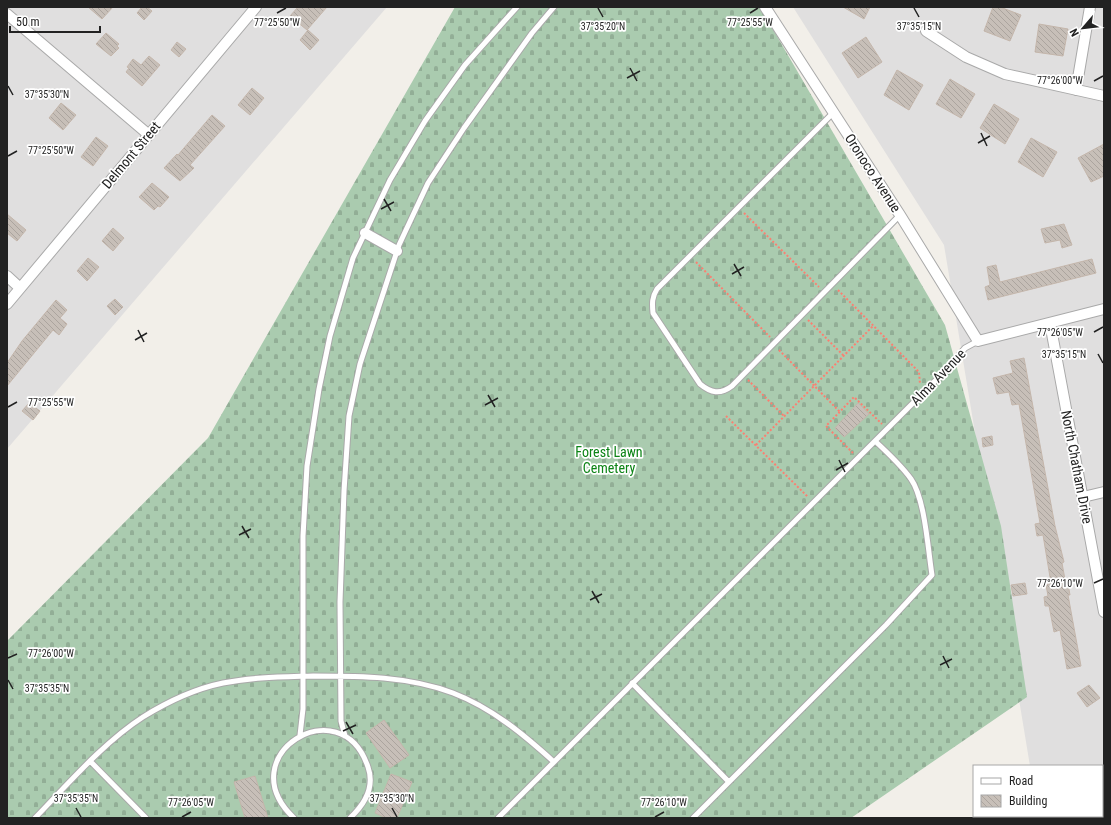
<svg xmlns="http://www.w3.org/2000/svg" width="1111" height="825" font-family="'Roboto Condensed',sans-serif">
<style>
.residential{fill:#e0dfdf}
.cemetery{fill:url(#cemetery-stones)}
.building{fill:url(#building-back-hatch);stroke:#c4b6ab}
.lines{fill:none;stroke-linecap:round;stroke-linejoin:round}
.lane-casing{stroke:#a9a9a9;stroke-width:7}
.street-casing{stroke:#a9a9a9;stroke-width:12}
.path{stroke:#fa8072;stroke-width:2;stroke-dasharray:2 2;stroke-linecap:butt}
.lane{stroke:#fff;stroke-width:5}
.street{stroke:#fff;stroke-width:10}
.ticks{fill:none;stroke:#222;stroke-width:1.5}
.labels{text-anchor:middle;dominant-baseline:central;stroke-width:3.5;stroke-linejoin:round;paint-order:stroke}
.street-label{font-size:14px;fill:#222;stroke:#fff}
.park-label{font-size:14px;fill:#0c8416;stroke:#fff}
.ticks-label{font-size:10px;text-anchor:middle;fill:#222;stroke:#fff;stroke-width:3.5;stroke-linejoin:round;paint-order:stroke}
</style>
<defs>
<pattern id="cemetery-stones" width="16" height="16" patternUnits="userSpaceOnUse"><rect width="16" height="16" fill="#aacbaf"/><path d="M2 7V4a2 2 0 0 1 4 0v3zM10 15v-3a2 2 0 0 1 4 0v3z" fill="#92ae96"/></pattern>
<pattern id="building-back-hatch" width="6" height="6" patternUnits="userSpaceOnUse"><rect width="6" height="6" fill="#c7bfb8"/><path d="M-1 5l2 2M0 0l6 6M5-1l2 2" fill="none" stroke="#aba49e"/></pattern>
</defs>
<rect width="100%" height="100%" fill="#f2efe9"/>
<!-- residential -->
<path class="residential" d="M7 7H387L7 449Z
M793 7H1104V787H1102V766H1030L944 245Z"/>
<!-- cemetery -->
<path class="cemetery" d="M455 7H760L945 325 1001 526 1027 697 851 818H7V641L208 438Z"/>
<!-- building -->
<path class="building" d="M88 7H113L102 19Z
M142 7H147L152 11 144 20 137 13Z
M298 7H327L307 30 290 16Z
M843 7H870L864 19Z
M993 7H1000L1021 15 1010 41 984 31Z
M1039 24 1068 29 1063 56 1035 52Z
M308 30 319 40 310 50 300 40Z
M106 33 119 44 117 46 119 48 111 56 96 44Z
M866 37 882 62 858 78 842 53Z
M177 42 186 49 179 57 171 50Z
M149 56 160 65 142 86 126 72 129 68 127 67 133 59 141 65Z
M897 70 923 85 909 110 884 95Z
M950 79 975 94 961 118 936 104Z
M252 88 264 98 250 115 238 105Z
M61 103 76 115 63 130 49 118Z
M994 104 1019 119 1005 144 980 128Z
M212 115 225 126 190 165 194 168 180 181 164 168 177 154 178 155Z
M96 137 108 146 93 166 81 157Z
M1031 138 1057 152 1043 177 1018 162Z
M1104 144V176L1091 182 1078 158Z
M152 183 169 197 160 207 158 206 154 210 139 197Z
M7 214 26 230 17 241 7 233Z
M1064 224 1072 245 1062 248 1060 240 1045 243 1041 229Z
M113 228 124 238 113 251 102 241Z
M88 258 99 267 87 281 77 271Z
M1092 259 1096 273 988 300 985 287 990 285 987 267 996 265 1000 282Z
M115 299 123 307 115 315 107 306Z
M56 300 67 310 60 318 67 324 59 335 53 330 7 386V363L22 341Z
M1024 358 1055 526 1064 562 1062 563 1066 585 1068 584 1070 595H1068L1081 666 1067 669 1060 630 1054 632 1049 606H1045L1044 597 1048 596 1046 585 1051 583 1043 535 1037 536 1035 524 1040 523 1019 404 1012 405 1009 392 997 394 993 378 1013 373 1010 361Z
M29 403 40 411 33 420 22 411Z
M858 403 869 414 844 437 835 428Z
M992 436 993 445 983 447 982 438Z
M1025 583 1027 594 1013 596 1011 585Z
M1089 685 1100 698 1087 707 1077 693Z
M384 720 409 755 390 768 366 733Z
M391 774 412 782 397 818H386L375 813Z
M255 776 268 818H245L234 782Z"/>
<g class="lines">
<defs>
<path id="lane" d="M834 112 657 289C652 297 652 303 653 313L700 384C711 393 720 395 732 386L900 215
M632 683 729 782
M300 735 303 709V536L307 466 319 389 330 336 353 258 390 180 425 121 465 65 517 7
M345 736 341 721 340 602 344 491 349 416 360 364 399 245 428 183 464 128 532 33 554 7
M91 762 146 818
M35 818C67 785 104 742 143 717 167 702 194 689 223 683 253 677 282 677 313 676 360 676 408 676 453 693 492 708 523 734 554 762
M294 818C228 756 341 686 368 767 375 787 364 805 350 818
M498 818 942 374 965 348 978 341
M693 818 886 625 932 575C928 550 925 499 911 479 901 465 888 453 875 441"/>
<path id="street" d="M765 7 900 215 978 341 1104 309
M7 14 149 135
M926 31 966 57 1005 74 1104 96
M1076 90 1090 7
M365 233 397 251
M7 276 20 288
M7 304 256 7
M1050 323 1104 612
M1083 497 1104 492"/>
</defs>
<!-- lane casing -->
<use href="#lane" class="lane-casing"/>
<!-- street casing -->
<use href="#street" class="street-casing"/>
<!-- path -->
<path class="path" d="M744 213 819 287
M696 262 770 337
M838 290 919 372 920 384
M808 320 844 356
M779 350 840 412
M748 380 784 416
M726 416 808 497
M756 445 873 326
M853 453 826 426 854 397 882 424"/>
<!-- lane -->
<use href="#lane" class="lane"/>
<!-- street -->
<use href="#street" class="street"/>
</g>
<!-- ticks -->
<path class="ticks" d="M598 8 603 17M914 8 919 17M277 13 286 8M750 13 758 8M630 68 637 81M627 78 640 71M1094 81 1103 76M8 86 13 95M981 133 987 146M978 143 990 136M8 156 17 151M384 199 391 211M381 209 394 202M734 264 741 276M732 274 744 267M138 330 144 342M1094 332 1103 327M135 340 147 333M1098 354 1103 363M488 395 495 407M485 405 498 398M8 407 17 402M839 460 845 472M836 470 848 463M242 526 249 538M239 535 251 529M1094 583 1103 579M592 591 599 603M590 600 602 594M943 656 949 668M8 658 17 654M940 665 952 659M8 680 13 689M346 722 353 734M343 731 356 725M76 808 81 817M392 808 397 817M182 817 191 812M655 817 664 812"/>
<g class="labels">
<!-- street labels -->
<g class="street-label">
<text transform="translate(131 155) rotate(-50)">Delmont Street</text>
<text transform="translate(873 173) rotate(57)">Oronoco Avenue</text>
<text transform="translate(938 377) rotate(-46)">Alma Avenue</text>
<text transform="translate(1077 467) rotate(79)">North Chatham Drive</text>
</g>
<!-- park labels -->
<g class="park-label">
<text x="609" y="452">Forest Lawn<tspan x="609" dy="16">Cemetery</tspan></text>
</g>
</g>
<g class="ticks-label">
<text x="277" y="26">77°25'50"W</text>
<text x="750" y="26">77°25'55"W</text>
<text x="603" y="30">37°35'20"N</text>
<text x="919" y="30">37°35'15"N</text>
<text x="1060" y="84">77°26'00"W</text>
<text x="47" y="98">37°35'30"N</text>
<text x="51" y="154">77°25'50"W</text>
<text x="1060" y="336">77°26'05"W</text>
<text x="1064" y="358">37°35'15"N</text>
<text x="51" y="406">77°25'55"W</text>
<text x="1060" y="587">77°26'10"W</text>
<text x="51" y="657">77°26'00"W</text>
<text x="47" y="692">37°35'35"N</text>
<text x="76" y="802">37°35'35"N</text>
<text x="392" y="802">37°35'30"N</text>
<text x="191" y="806">77°26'05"W</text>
<text x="664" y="806">77°26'10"W</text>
</g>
<!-- border -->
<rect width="1111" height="825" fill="none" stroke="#222222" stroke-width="16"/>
<!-- legend -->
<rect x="973" y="765" width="130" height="52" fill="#ffffff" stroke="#a7a7a7"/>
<rect x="981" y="778" width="20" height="6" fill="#ffffff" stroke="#a7a7a7"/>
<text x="1009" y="785" font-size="12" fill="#222222">Road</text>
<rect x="981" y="795" width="20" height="12" fill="url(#building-back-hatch)" stroke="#a7a7a7"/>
<text x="1009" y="805" font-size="12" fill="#222222">Building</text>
<!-- north arrow -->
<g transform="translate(1083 28) rotate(242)" stroke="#ffffff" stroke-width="3" paint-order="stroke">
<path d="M0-3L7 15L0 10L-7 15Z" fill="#222222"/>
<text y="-6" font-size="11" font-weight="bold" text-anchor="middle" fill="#222222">N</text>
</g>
<!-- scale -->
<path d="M10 26v6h90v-6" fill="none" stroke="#222222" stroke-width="2"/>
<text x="16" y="26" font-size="12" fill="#222222" stroke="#ffffff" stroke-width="3" paint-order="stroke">50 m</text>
</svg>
